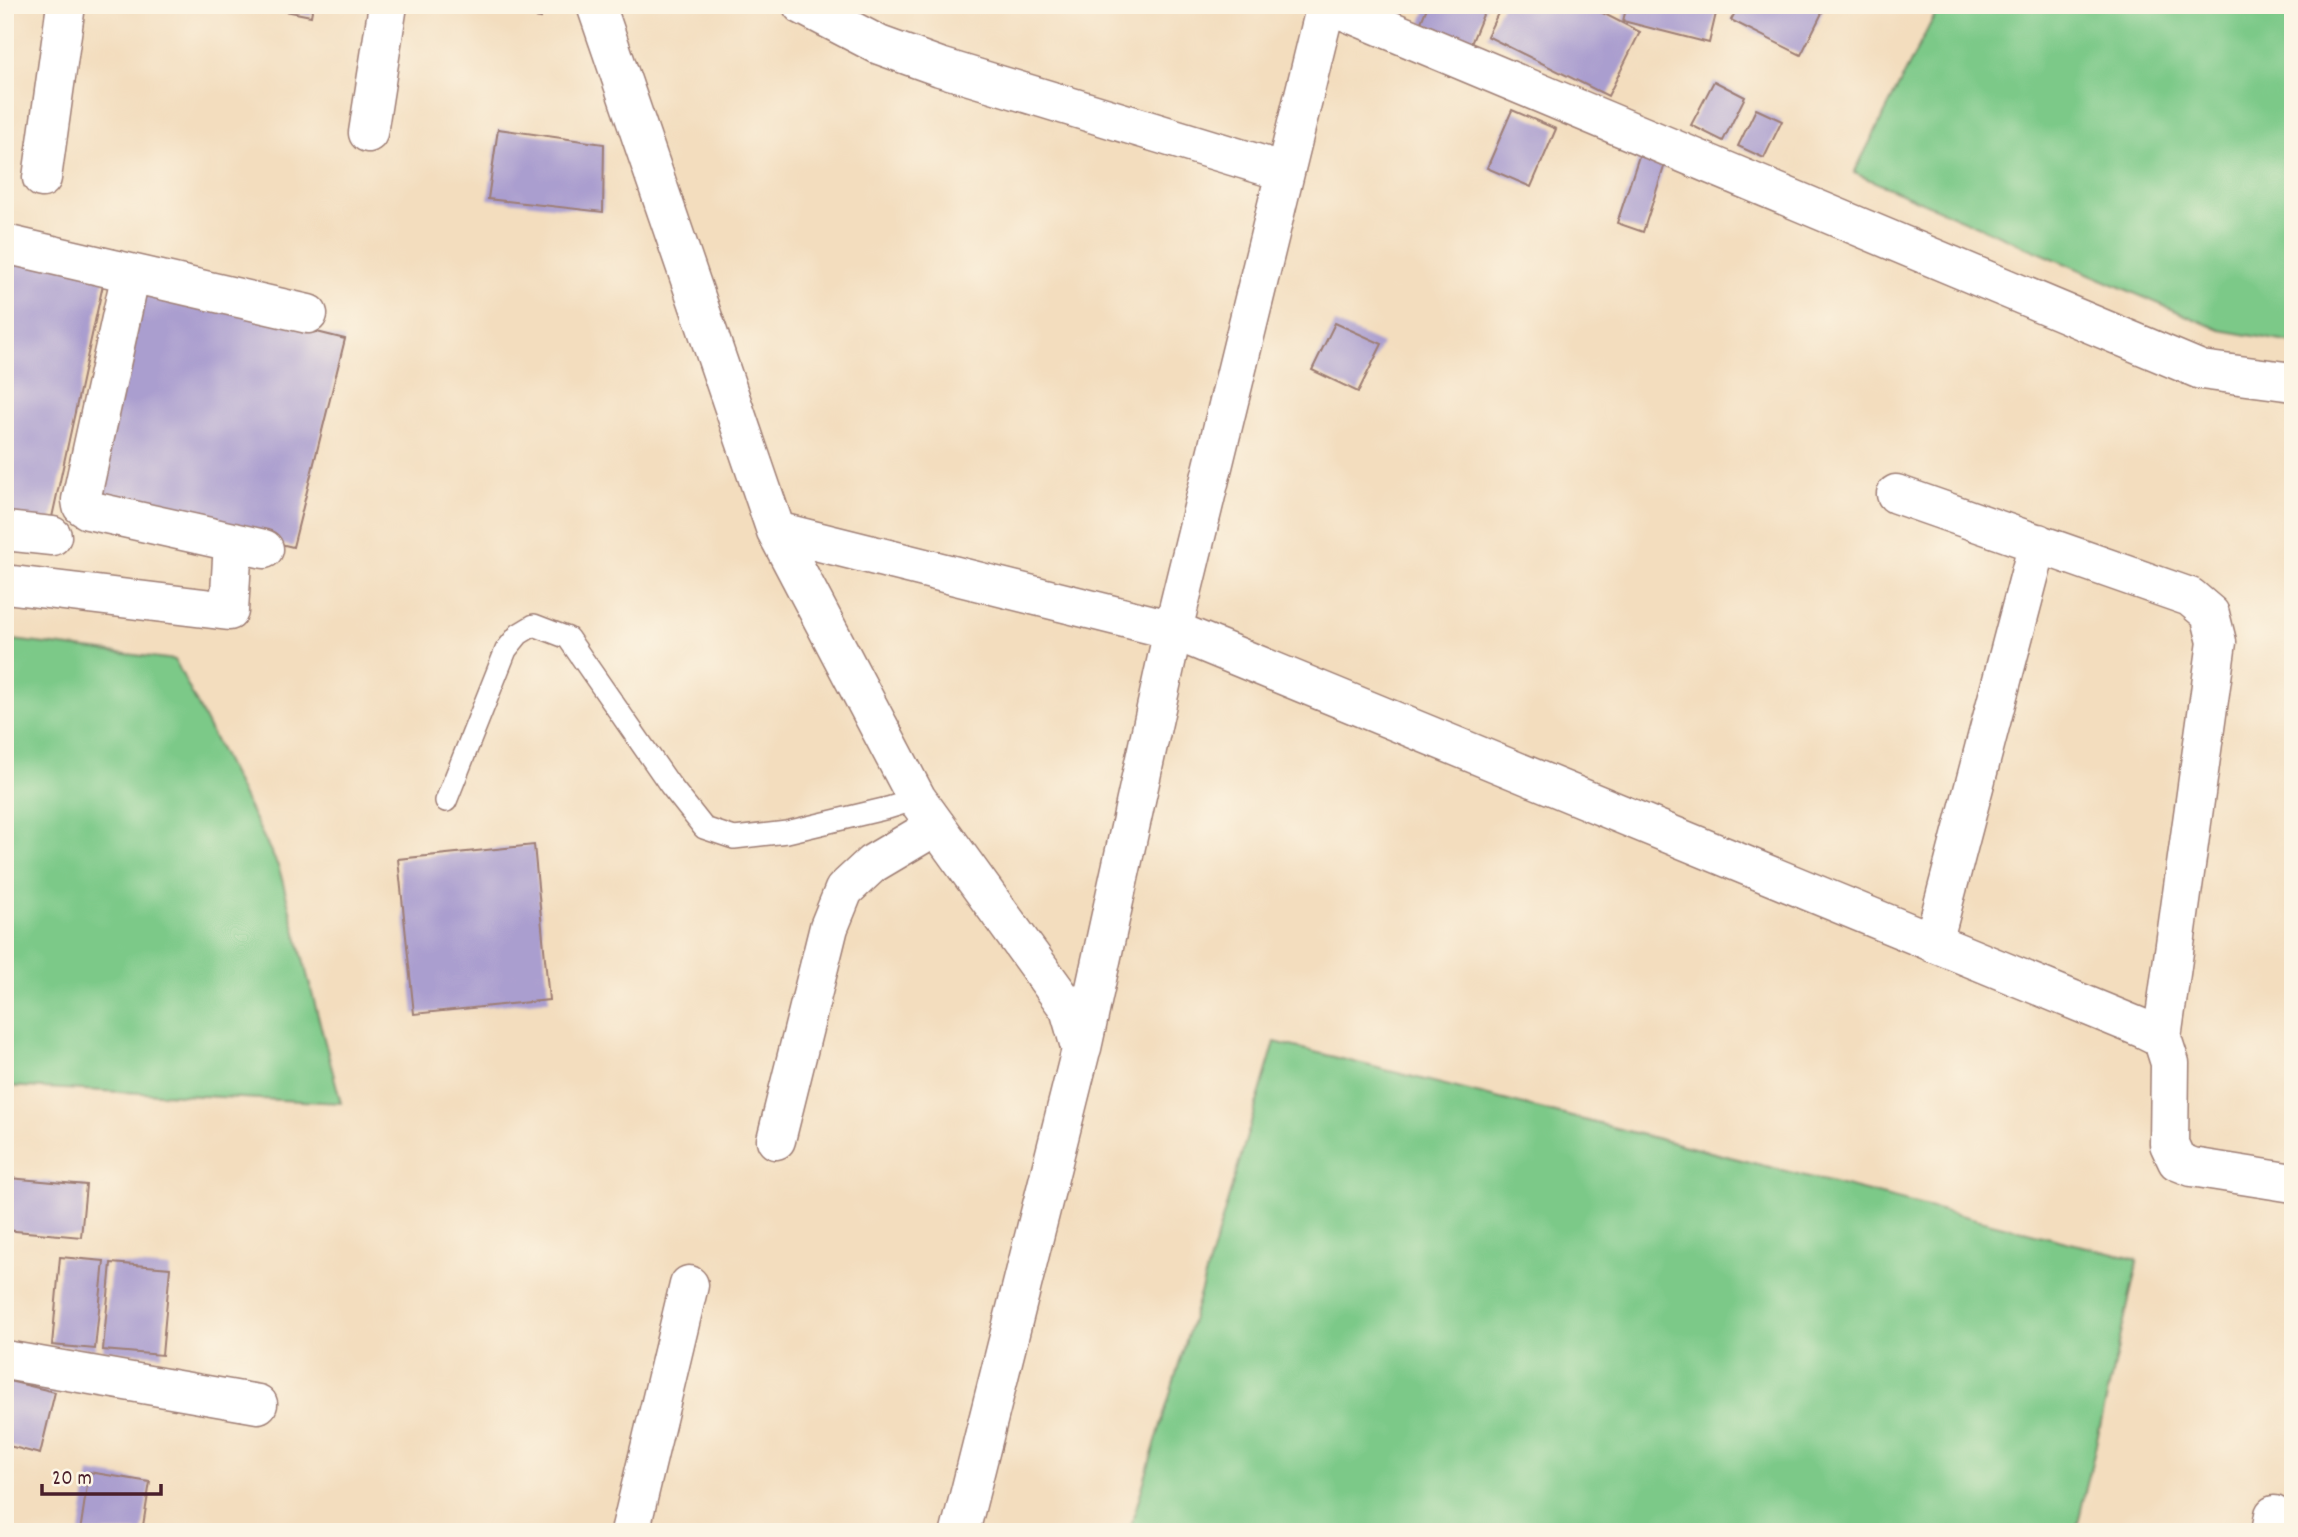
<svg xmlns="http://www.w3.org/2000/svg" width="2298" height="1537" font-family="Dekko,sans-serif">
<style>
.green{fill:#7cc988;stroke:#63745a;stroke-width:2}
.building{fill:#aa9ecf}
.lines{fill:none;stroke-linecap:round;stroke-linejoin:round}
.service-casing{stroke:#9e7e74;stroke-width:24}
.minor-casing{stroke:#9e7e74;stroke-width:41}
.service{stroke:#fff;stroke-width:21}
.minor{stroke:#fff;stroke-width:38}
</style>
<rect width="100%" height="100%" fill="#fcf5e5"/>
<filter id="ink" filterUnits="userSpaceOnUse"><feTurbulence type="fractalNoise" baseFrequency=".0143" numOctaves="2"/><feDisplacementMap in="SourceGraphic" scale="14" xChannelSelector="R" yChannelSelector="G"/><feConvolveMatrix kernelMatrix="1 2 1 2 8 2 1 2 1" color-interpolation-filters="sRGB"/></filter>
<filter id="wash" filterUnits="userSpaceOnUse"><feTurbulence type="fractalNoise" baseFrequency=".00686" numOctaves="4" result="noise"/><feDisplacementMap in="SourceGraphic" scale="28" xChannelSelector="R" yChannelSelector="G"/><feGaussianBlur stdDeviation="1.57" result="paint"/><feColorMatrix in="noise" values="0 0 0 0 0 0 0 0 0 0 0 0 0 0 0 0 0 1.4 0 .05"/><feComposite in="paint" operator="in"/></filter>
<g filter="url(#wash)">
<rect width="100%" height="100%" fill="#f3ddbe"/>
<!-- green -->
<path class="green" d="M1940 5H2293V343L2220 330 1854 173Z
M5 639 175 660 279 868 341 1103 5 1086Z
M1275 1042 2138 1260 2076 1532H1129Z"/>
<g id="blocks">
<!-- building -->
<path class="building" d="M255 5H313L311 16Z
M499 5H543L541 18 498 11Z
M1428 5H1487L1471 44 1421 22Z
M1502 5H1587L1640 32 1608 96 1487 36Z
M1627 5H1718L1709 43 1623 21Z
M1739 5H1812L1823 11 1801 55 1731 20Z
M1714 81 1745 97 1723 141 1691 125Z
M1756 109 1782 121 1764 158 1738 146Z
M1512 110 1556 129 1531 187 1487 168Z
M498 129 604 144 603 212 488 199Z
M1639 156 1665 164 1643 232 1617 223Z
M5 249 106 271 49 531 5 522Z
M144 289 345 339 293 547 91 498Z
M1335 323 1382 344 1358 392 1312 370Z
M534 845 549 1000 414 1014 398 859Z
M9 1178 86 1185 81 1237 5 1230Z
M60 1257 104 1261 95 1349 52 1345Z
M111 1263 170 1268 162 1355 103 1350Z
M5 1380 55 1392 40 1454 5 1445Z
M89 1472 150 1482 142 1532H80Z"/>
</g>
</g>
<g filter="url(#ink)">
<use href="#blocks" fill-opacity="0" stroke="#9e7e74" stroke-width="2"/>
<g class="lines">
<defs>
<path id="service" d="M446 801 506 650 519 634 534 625 568 638 670 785 704 828 734 838 787 832 888 808 917 799"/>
<path id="minor" d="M596 5 776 531 917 799 1069 1009 1081 1050 960 1532
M802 5 879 45 940 67 1285 172
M1330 5 2201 370 2293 382
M368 133 388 5
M42 178 66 5
M5 244 308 314
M131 273 81 500 82 506 88 510 264 549
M1896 494 2190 597 2210 614 2217 642 2162 1038
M5 531 52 536
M776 531 1173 630 2144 1029 2162 1038 2170 1063 2169 1144 2177 1161 2192 1167 2293 1183
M5 584 229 611 233 542
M1933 943 2038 543
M1082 1048 1173 630 1326 5
M776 1140 829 927 844 890 872 864 936 826
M5 1360 258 1404
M630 1532 689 1285
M2271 1532 2274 1515"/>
</defs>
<!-- service casing -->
<use href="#service" class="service-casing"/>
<!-- minor casing -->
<use href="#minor" class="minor-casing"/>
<!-- service -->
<use href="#service" class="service"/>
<!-- minor -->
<use href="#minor" class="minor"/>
</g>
</g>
<!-- margin -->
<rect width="2298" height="1537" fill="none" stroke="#fcf5e5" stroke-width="28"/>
<!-- scale -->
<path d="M42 1484v10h119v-10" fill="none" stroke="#4a1f2b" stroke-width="3.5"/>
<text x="52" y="1484" font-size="21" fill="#4a1f2b" stroke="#fcf5e5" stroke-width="5" paint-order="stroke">20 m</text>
</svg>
